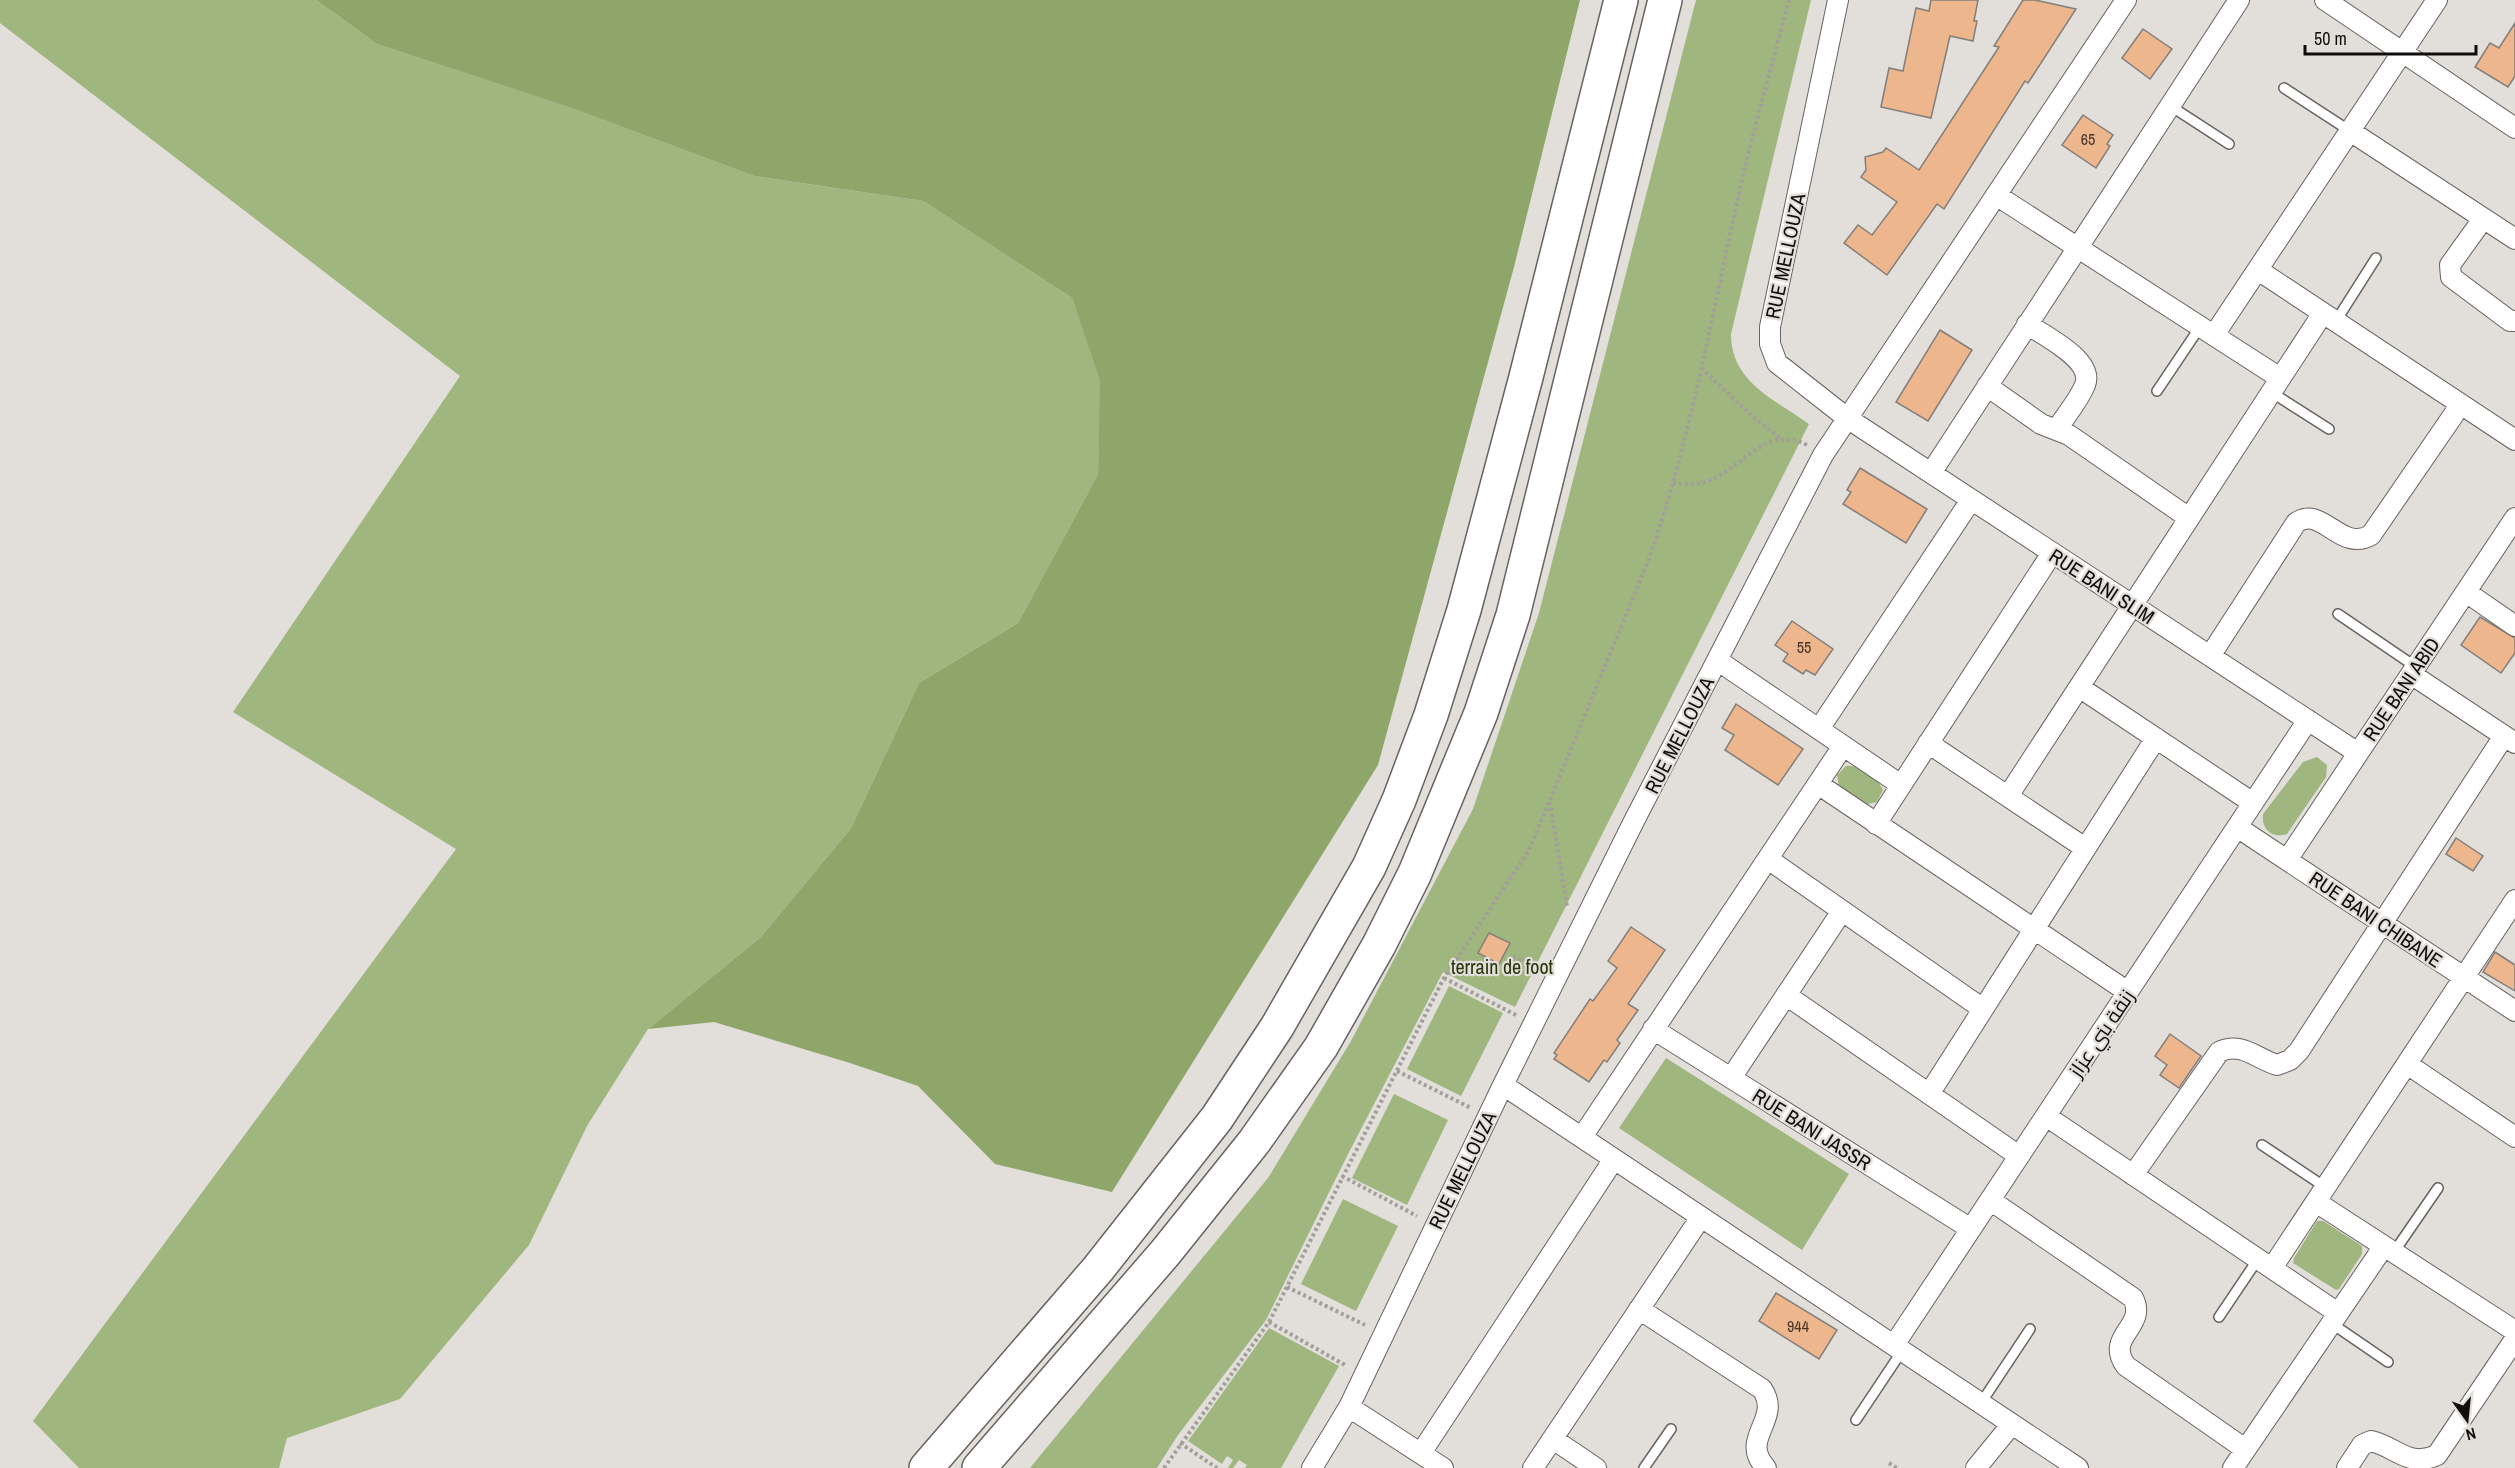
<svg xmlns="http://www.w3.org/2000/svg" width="2515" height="1468" font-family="'Archivo Narrow',Cairo,sans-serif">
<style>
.green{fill:#a0b67f}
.forest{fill:#8fa66b}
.building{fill:#eeb68c;stroke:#837f7c;stroke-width:1.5}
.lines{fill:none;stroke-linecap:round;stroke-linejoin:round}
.lane-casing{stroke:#676360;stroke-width:12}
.street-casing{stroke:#676360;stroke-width:22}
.highway-casing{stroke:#676360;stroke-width:36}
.path{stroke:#a19e9b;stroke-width:4;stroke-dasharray:3 3;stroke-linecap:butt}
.lane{stroke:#fff;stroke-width:9}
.street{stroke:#fff;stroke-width:20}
.highway{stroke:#fff;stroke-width:33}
.labels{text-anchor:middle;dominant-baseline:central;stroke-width:4.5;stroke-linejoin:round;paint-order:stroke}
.number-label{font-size:16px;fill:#46372c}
.street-label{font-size:20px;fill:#0e0d0c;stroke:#e2deda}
.park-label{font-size:20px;fill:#263508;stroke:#e2deda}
</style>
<rect width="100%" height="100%" fill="#e2deda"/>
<!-- green -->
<path class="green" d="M0 0H316L377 44 574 109 754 176 923 201 1072 298 1101 380 1098 474 1018 623 919 683 851 828 761 937 648 1029 587 1126 529 1245 400 1399 287 1438 279 1468H79L33 1421 456 849 233 712 460 376 0 23Z
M1696 0H1811L1731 334C1731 382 1774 399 1809 424L1515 1007 1443 972 1347 1156 1266 1320 1178 1435 1157 1468H1030L1268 1178 1351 1041 1473 809 1539 613Z
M2317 757 2327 765 2326 777 2287 834C2272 839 2261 829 2263 814L2303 762Z
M1846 766C1858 764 1878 778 1883 790L1877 802 1863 805 1839 787 1837 775Z
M1449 986 1503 1013 1461 1096 1407 1069Z
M1666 1058 1849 1174 1802 1250 1619 1128Z
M1394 1094 1448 1120 1407 1205 1352 1178Z
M1343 1199 1398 1226 1356 1311 1301 1284Z
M2317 1221H2323L2362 1246V1254L2339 1289 2336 1290 2293 1263 2294 1258Z
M1269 1328 1339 1366 1281 1468H1245L1247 1465 1239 1460 1233 1468H1228L1233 1460 1227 1456 1222 1464 1188 1441Z"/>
<!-- forest -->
<path class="forest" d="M316 0H1580L1514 267 1378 765 1112 1192 995 1164 918 1086 850 1063 714 1022 648 1029 761 937 851 828 919 683 1018 623 1098 474 1100 380 1072 298 923 201 754 176 574 109 377 44Z"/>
<!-- building -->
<path class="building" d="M1931 0H1978L1974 21H1977L1973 41 1950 36 1931 118 1881 107 1889 68 1903 71 1916 8 1929 11Z
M2023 0H2035L2076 9 2028 83 2025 81 1944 209 1937 204 1887 275 1844 243 1858 225 1872 235 1897 202 1861 177 1866 170 1865 157 1883 152 1886 148 1919 170 1999 47 1994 46Z
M2515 23V76L2508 87 2475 67 2490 43 2499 48Z
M2143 29 2172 49 2150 79 2122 58Z
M2083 115 2113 135 2107 144 2110 146 2096 168 2062 145Z
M1940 330 1972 350 1928 421 1896 402Z
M1860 468 1927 509 1906 543 1843 504 1851 492 1847 490Z
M2480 617 2515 638V653L2501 673 2461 645Z
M1792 621 1833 649 1815 675 1806 670 1803 674 1783 661 1788 654 1775 645Z
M1736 704 1803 749 1778 785 1725 750 1734 735 1722 728Z
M2456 838 2483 856 2473 871 2446 854Z
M1631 927 1665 950 1628 1004 1638 1010 1617 1040 1620 1043 1607 1062 1604 1060 1589 1082 1554 1059 1557 1055 1554 1053 1590 999 1593 1001 1617 968 1608 961Z
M1489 933 1510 943 1499 964 1478 953Z
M2495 952 2515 965V991L2483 972Z
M2170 1034 2201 1056 2179 1088 2160 1075 2167 1065 2155 1056Z
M1776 1293 1837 1330 1819 1359 1759 1321Z"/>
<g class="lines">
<defs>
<path id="lane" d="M2284 88 2350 131
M2169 105 2229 144
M2336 321 2376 258
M2157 391 2200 327
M2271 392 2329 429
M2338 614 2416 667
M2262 1145 2325 1187
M2394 1252 2438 1188
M2219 1317 2258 1259
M2331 1323 2388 1362
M1981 1403 2030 1329
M1856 1420 1902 1351
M1644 1468 1671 1429"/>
<path id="street" d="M1838 0 1770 327V344L1777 363 1847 418 2358 753
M2325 0 2515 128
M2350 131 2515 239
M1996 195 2280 378
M2483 219 2450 265 2451 277 2510 321H2515
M2258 270 2515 440
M2027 324C2043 335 2095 360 2085 385 2079 400 2066 415 2057 429
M2214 335 2437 0
M1987 386 2041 424 2069 435 2189 518
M1931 473 2239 0
M2466 592 2515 626
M2210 656 2296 523C2322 504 2340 553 2371 535L2461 404
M1717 660 1901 785
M2411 674 2515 743
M2079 687 2253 803
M1819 729 1971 500
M1928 743 2085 848
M1818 784 2128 992
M2008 796 2323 313
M1876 824 2052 553
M2237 827 2515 1011
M1768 859 1983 1009
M2287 860 2515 518
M1786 995 2019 1156
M1653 1029 1971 1229
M2407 1064 2515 1137
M1731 1078 1842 911
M1503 1085 2078 1468
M1929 1094 2156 738
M2046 1116 2338 1313
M1582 1137 1843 746
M2133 1175 2219 1052C2241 1041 2257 1059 2277 1065L2290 1060 2299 1051 2504 736
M1990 1200 2133 1298C2148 1327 2104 1336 2126 1366L2245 1449
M2316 1202 2515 1331
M2272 1268 2515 900
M1639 1309 1762 1389C1783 1420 1738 1438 1766 1468
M1894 1345 2308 720
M1349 1407 1443 1468
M1553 1439 1596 1468
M1421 1453 1614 1159
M1312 1468 1349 1407 1503 1085 1634 821 1823 455 2126 0
M1533 1468 1701 1217
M1976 1468 2012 1424
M2233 1468 2384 1246
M2347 1468 2362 1445 2371 1441C2397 1447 2408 1468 2437 1455L2515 1339"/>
<path id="highway" d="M926 1468 1098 1269 1217 1118 1277 1027 1369 867 1399 800 1431 715 1464 610 1526 377 1621 0
M979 1468 1165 1253 1254 1142 1321 1047 1379 945 1415 873 1481 713 1513 615 1665 0"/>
</defs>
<!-- lane casing -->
<use href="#lane" class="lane-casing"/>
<!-- street casing -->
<use href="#street" class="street-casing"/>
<!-- highway casing -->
<use href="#highway" class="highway-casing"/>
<!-- path -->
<path class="path" d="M1701 368 1753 417 1780 438
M1673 483C1686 485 1698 485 1711 480 1743 466 1768 424 1807 445
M1550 802 1567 907
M1513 956 1539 969
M1444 978 1516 1015
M1397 1071 1471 1108
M1342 1176 1417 1216
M1287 1287 1365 1325
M1269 1322 1345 1365
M1180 1443 1217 1468
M1889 1463 1897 1468
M1164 1468 1269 1322 1444 978 1528 852 1535 836 1649 559C1693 433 1714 301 1744 171 1758 114 1774 57 1789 0"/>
<!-- lane -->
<use href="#lane" class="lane"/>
<!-- street -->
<use href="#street" class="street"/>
<!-- highway -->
<use href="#highway" class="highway"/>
</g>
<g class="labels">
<!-- number labels -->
<g class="number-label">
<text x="2088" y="139">65</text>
<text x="1804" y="647">55</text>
<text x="1798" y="1326">944</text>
</g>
<!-- street labels -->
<g class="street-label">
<text transform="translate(1785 256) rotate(-78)">RUE MELLOUZA</text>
<text transform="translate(2102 586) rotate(33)">RUE BANI SLIM</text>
<text transform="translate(2401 689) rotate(-56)">RUE BANI ABID</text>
<text transform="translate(1679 735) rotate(-63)">RUE MELLOUZA</text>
<text transform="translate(2376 919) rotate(34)">RUE BANI CHIBANE</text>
<text transform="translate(2101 1033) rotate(-56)">زنقة بني عزاز</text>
<text transform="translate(1812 1129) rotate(32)">RUE BANI JASSR</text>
<text transform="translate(1462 1170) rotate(-64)">RUE MELLOUZA</text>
</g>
<!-- park labels -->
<g class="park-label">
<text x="1502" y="966">terrain de foot</text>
</g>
</g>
<!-- north arrow -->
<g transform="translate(2467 1420) rotate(165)" stroke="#e2deda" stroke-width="4.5" paint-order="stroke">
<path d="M0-4.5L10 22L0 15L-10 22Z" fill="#0e0d0c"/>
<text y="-9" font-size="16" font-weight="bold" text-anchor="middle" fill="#0e0d0c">N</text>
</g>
<!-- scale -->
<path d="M2305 45v9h171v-9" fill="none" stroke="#0e0d0c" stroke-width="3"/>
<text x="2314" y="45" font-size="18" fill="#0e0d0c" stroke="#e2deda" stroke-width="4.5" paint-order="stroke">50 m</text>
</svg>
